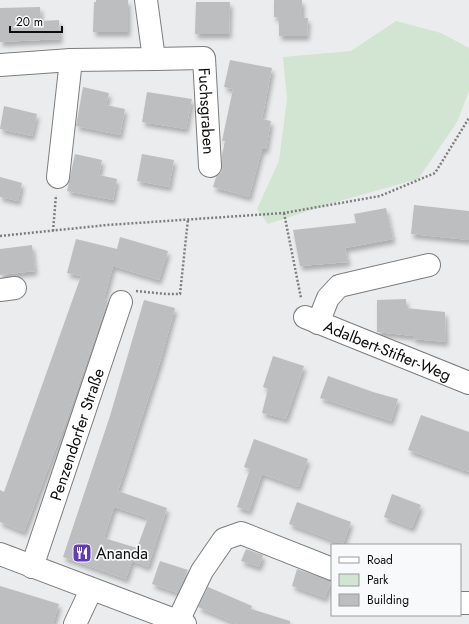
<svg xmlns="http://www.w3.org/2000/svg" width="469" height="624" font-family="Jost,sans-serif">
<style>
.green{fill:#d2e4d2}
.building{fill:#bdbec0;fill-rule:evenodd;filter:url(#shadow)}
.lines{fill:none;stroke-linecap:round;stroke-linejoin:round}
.minor-casing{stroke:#7c7d7e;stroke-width:24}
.major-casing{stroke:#7c7d7e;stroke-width:24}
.path{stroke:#7e7e7f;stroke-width:2.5;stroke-dasharray:2 2;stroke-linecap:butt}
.minor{stroke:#fff;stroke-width:22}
.major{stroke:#fff;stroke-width:22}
.labels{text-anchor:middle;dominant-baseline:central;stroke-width:3.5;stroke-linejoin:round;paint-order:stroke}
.street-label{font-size:16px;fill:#0d0d0e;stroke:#f8f9fa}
.poi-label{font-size:16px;fill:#0d0d0e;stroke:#f8f9fa;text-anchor:start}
</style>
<defs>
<filter id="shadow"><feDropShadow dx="2.5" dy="4.5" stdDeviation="2" flood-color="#0004"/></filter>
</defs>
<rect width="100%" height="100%" fill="#ebeced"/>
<!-- green -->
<path class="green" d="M396 21 441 33 469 48V91L457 122 418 179 329 204 268 224 257 209 279 161 287 99 283 57 351 51Z"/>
<!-- building -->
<path class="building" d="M96 0H128V32H93L94 2H96Z
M274 0H302V18H308L307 36H279V18L274 17Z
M196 2H230L229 34H195Z
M40 7 41 21 59 20 60 39 0 42V8Z
M230 60 272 68 262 119 271 121 266 149H262L249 197 213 187 216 177 221 172 222 166V154L225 141H222L233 89 224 87Z
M83 87 109 93 106 105 125 109 120 135 76 126Z
M147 92 192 99 186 129 142 122Z
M4 106 37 114 32 136 0 129Z
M75 154 102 160 99 175 117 179 113 200 67 191Z
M142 154 174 160 169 187 137 181Z
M0 177 22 183 18 201 0 197Z
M414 205 469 211V240L411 234Z
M386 208 393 239 345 248 348 262 300 266 293 230 356 223 354 214Z
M120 237 168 251 159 280 113 266 104 299 108 300 65 424 24 532 0 522V490L4 492 81 276 67 273 76 239 117 249Z
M32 245 35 271 0 275V249Z
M406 299V308L445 312 446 342 413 339V336L377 332V300Z
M144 300 175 308 160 362 118 491 167 508 148 567 132 561 126 579 63 557 110 416ZM114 507 148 518 137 548 104 538Z
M273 356 304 366 286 419 262 413 268 389 263 387Z
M328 376 373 392 398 399 391 421 320 398Z
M421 415 469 432V472L408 450Z
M254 439 308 459 298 487 262 474 249 511 237 507 250 469 244 467Z
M392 494 421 505 412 528 384 517Z
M297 502 351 522 343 544 289 524Z
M246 549 263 555 259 567 241 561Z
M160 561 188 570 178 593 152 584Z
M297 569 331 581 325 598 292 586Z
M0 586 59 604 53 624H0Z
M208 587 252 606 251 609 290 621V624H238L198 607Z"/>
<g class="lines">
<defs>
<g id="minor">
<path id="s1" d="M154 59 204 58 210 166"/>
<path d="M0 65 71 60 154 59 146 0"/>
<path d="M58 177 71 60"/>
<path d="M0 290 15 288"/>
<path id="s2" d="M305 317 469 383"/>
<path d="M318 323 328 298 339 286 429 265"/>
<path id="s3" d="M32 567 121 302"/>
<path d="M460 603H469"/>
<path d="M178 621 202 571 224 539 241 533 332 569"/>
<path d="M75 624 91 590"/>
</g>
<path id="major" d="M0 554 185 624"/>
</defs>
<!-- minor casing -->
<use href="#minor" class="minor-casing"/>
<!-- major casing -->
<use href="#major" class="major-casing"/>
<!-- path -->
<path class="path" d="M284 213 301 298
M53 231 56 195
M0 236 107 225 284 213 380 196 435 173 469 118
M136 291 166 294H180L188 219"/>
<!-- minor -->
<use href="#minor" class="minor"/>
<!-- major -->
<use href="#major" class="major"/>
</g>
<!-- icons -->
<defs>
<symbol id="restaurant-square" viewBox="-11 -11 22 22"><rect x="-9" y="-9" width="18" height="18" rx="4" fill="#623cb5" stroke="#f8f9fa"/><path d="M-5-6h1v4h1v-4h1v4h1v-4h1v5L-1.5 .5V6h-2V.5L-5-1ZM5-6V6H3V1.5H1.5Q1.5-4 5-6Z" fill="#fff"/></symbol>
</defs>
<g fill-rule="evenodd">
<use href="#restaurant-square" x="71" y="542" width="22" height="22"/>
</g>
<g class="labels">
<!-- street labels -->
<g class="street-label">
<text stroke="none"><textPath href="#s1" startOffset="103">Fuchsgraben</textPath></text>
<text stroke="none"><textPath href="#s2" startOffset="89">Adalbert-Stifter-Weg</textPath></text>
<text stroke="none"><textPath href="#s3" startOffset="140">Penzendorfer Straße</textPath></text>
</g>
<!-- poi labels -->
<g class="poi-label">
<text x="96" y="553">Ananda</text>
</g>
</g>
<!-- legend -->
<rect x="331" y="544" width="130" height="72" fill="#f8f9fa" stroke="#9a9b9c"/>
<rect x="339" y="557" width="20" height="6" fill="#ffffff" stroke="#9a9b9c"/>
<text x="367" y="564" font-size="12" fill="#0d0d0e">Road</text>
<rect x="339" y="574" width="20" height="12" fill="#d2e4d2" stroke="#9a9b9c"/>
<text x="367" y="584" font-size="12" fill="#0d0d0e">Park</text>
<rect x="339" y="594" width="20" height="12" fill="#bdbec0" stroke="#9a9b9c"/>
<text x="367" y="604" font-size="12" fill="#0d0d0e">Building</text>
<!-- scale -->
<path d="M10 26v6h52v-6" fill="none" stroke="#0d0d0e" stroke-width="2"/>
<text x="16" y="26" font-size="12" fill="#0d0d0e" stroke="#f8f9fa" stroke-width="3" paint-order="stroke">20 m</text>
</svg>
